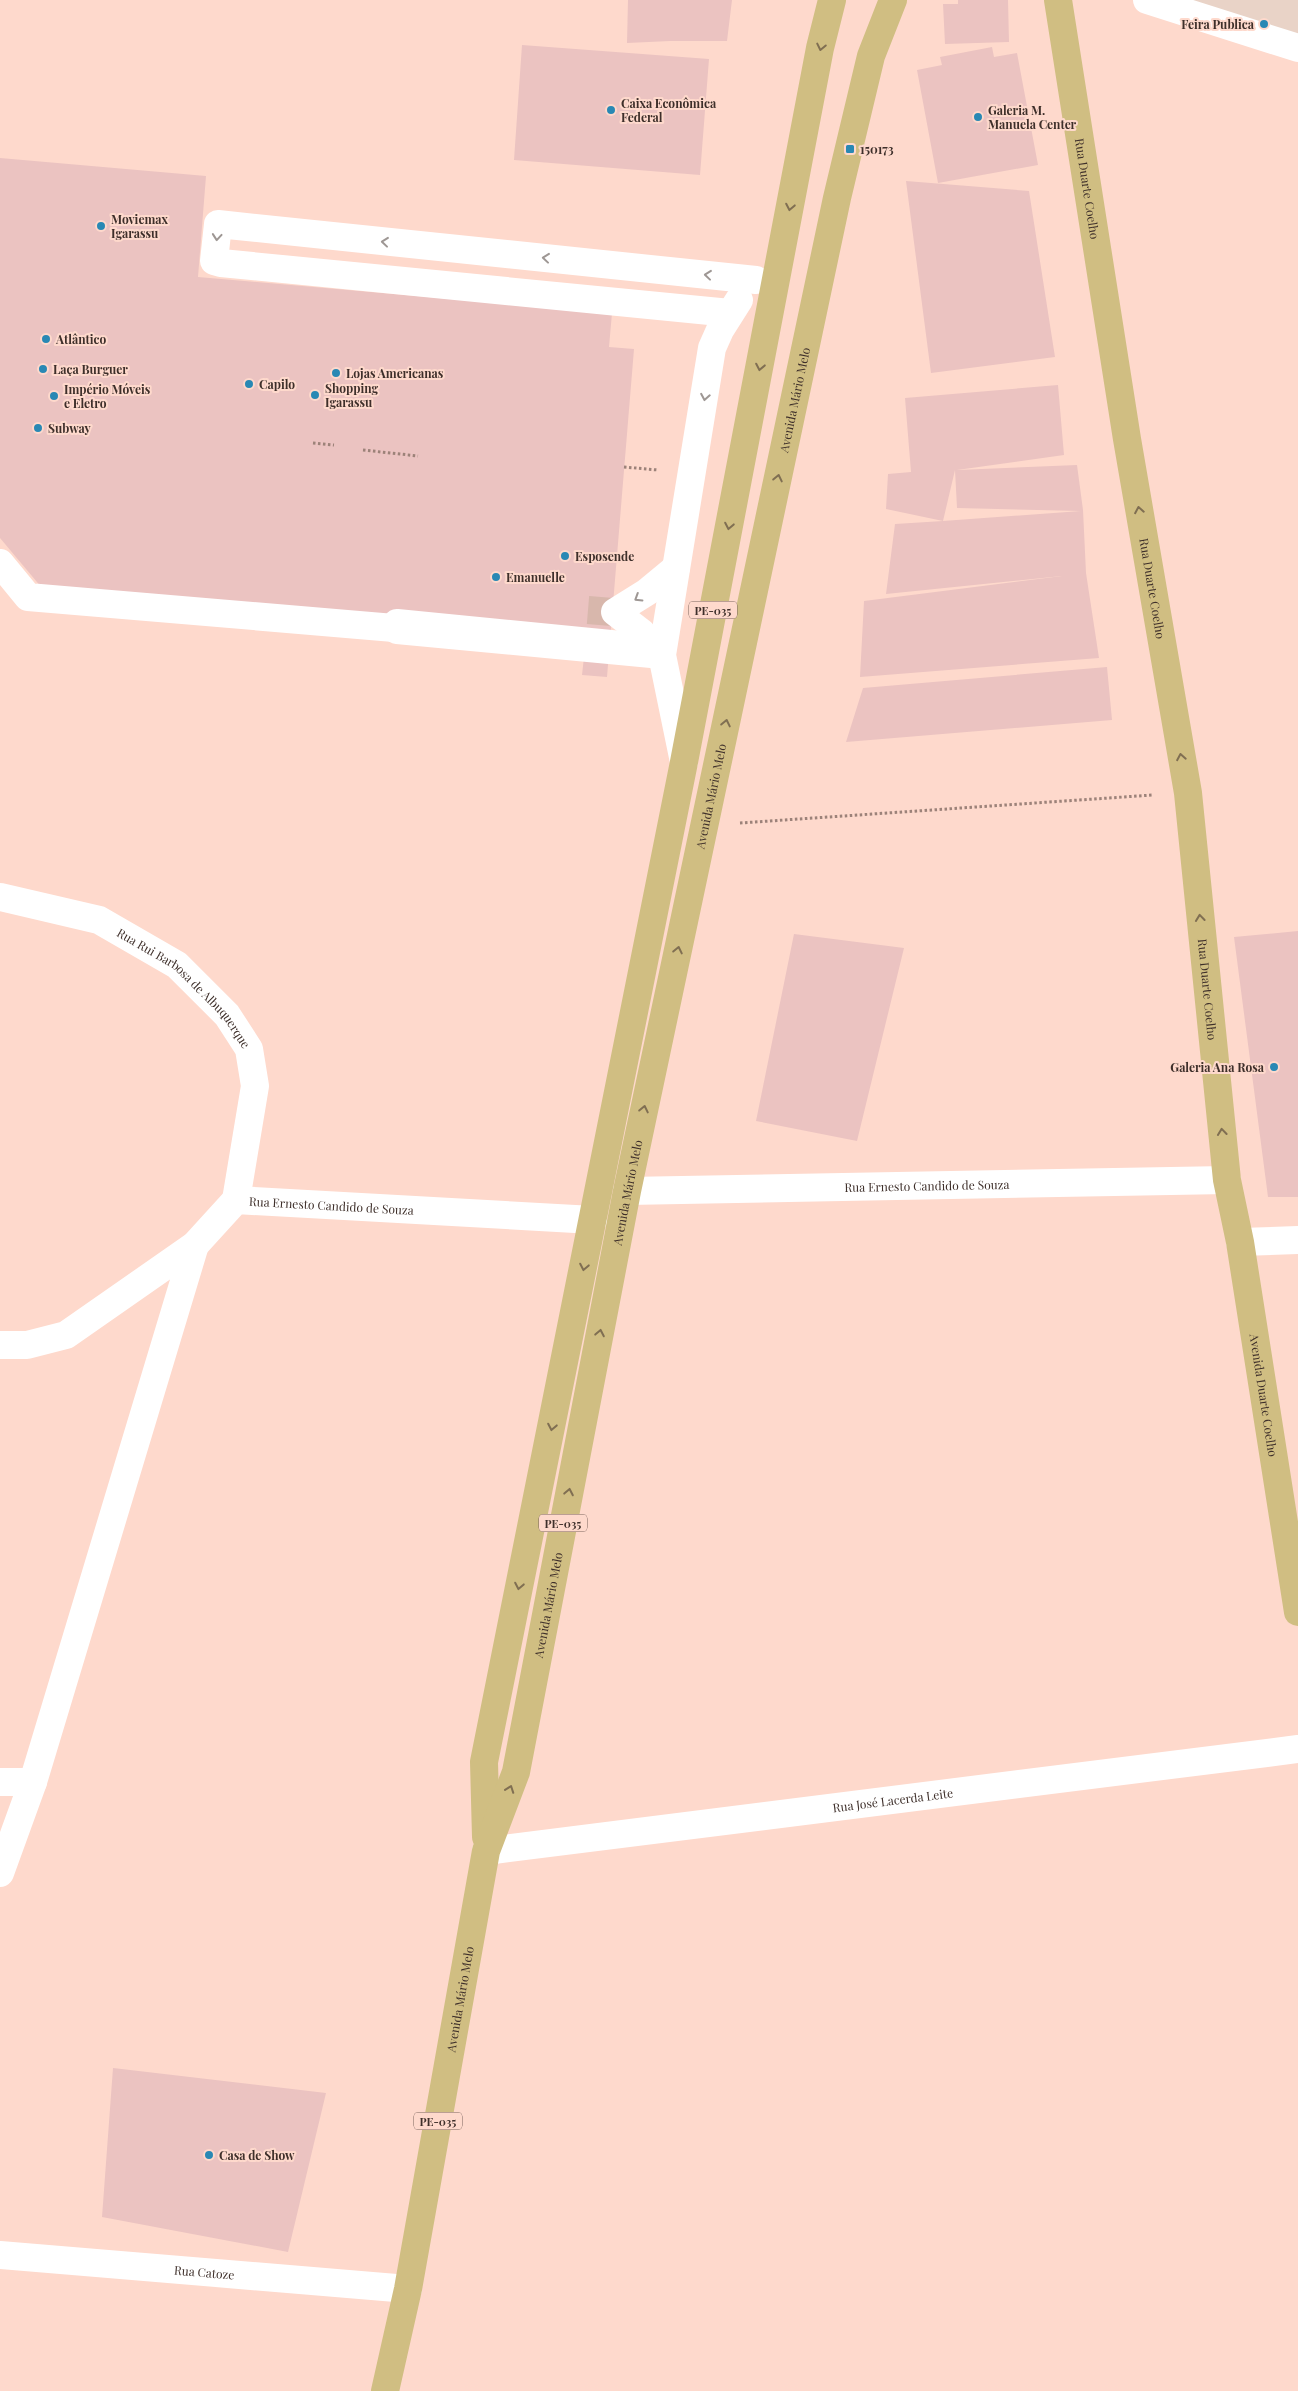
<svg xmlns="http://www.w3.org/2000/svg" width="1298" height="2391" font-family="'Playfair Display',serif">
<style>
.commercial{fill:#e9d3c7}
.building{fill:#ebc3c1;fill-rule:evenodd}
.lines{fill:none;stroke-linecap:round;stroke-linejoin:round}
.minor-tunnel{stroke:#d8b7ac;stroke-width:28;stroke-dasharray:28 14;stroke-linecap:butt}
.path{stroke:#9c8279;stroke-width:3;stroke-dasharray:2.5 2.5;stroke-linecap:butt}
.minor{stroke:#fff;stroke-width:28}
.major{stroke:#d0be82;stroke-width:28}
.oneway{stroke:#806f52}
.oneway2{stroke:#9e9794}
.poi-dot{fill:#2988b4;stroke:#fed9cc;stroke-width:2}
.labels{text-anchor:middle;dominant-baseline:central;stroke-width:4;stroke-linejoin:round;paint-order:stroke}
.shield{fill:#fed9cc;stroke:#78625b;stroke-width:1}
.shield-label{font-size:11px;font-weight:bold;fill:#3e2f2a}
.poi-label{font-size:12px;font-weight:bold;fill:#3e2f2a;stroke:#fed9cc;text-anchor:start}
.street-label{font-size:12px;fill:#3e2f2a;stroke:#fed9cc}
</style>
<rect width="100%" height="100%" fill="#fed9cc"/>
<!-- commercial -->
<path class="commercial" d="M1162 0H1298V49Z"/>
<!-- building -->
<path class="building" d="M628 0H732L727 41H670L627 43Z
M958 0H1008L1009 42 945 44 943 4H958Z
M522 45 709 59 700 175 514 160Z
M992 47 994 57 1017 53 1038 165 938 183 917 70 942 65 940 57Z
M0 158 206 176 198 277 612 313 609 347 634 349 607 677 582 675 585 648 42 588 0 538Z
M906 181 1029 191 1055 357 931 373Z
M1058 385 1064 455 957 470 1077 465 1083 510 1086 573 1099 658 860 677 864 601 1062 576 886 594 895 524 943 521 886 509 888 474 911 472 905 398ZM955 470 957 508 1081 511 943 521Z
M1107 667 1112 720 846 742 863 688Z
M1298 931V1197H1268L1234 937Z
M794 934 904 948 857 1141 756 1121Z
M113 2068 326 2093 288 2252 102 2217Z"/>
<g class="lines">
<!-- minor-tunnel -->
<path class="minor-tunnel" d="M588 610 612 612"/>
<!-- path -->
<path class="path" d="M313 443 334 445
M363 450 418 456
M624 467 658 470
M740 823 1153 795"/>
<!-- minor -->
<g class="minor">
<path d="M1147 0 1298 48"/>
<path d="M730 313 221 263 214 261 218 224 756 280"/>
<path d="M0 563 28 597 394 628"/>
<path d="M397 623 621 645 645 649 662 655 397 630 394 628Z"/>
<path d="M661 654 641 632 615 612 647 592 676 568"/>
<path d="M684 762 662 655 712 348 720 330 739 300"/>
<path id="s1" d="M0 897 99 920 177 965 227 1015 249 1049 255 1086 236 1200"/>
<path id="s2" d="M627 1191 1227 1180"/>
<path d="M1240 1242 1298 1240"/>
<path id="s3" d="M0 1345H27L66 1335 195 1245 236 1200 593 1220"/>
<path d="M0 1782H33"/>
<path id="s4" d="M486 1851 1298 1749"/>
<path d="M0 1873 33 1782 195 1245"/>
<path id="s5" d="M0 2255 408 2289"/>
</g>
<!-- major -->
<g class="major">
<path id="s6" d="M1058 0 1127 439 1188 793 1227 1180 1240 1242 1298 1612"/>
<path d="M486 1837 484 1762 684 762 820 48 832 0"/>
<path id="s7" d="M385 2391 408 2289 486 1851 516 1772 627 1191 837 198 871 56 893 0"/>
</g>
</g>
<!-- one-way arrows -->
<defs><path id="oneway-chevron" d="M-2-3.5L2.5 0L-2 3.5" fill="none" stroke-width="1.6" stroke-linecap="round" stroke-linejoin="round" transform="scale(1.25)"/></defs>
<g class="oneway">
<use href="#oneway-chevron" transform="translate(821 47) rotate(102)"/>
<use href="#oneway-chevron" transform="translate(790 207) rotate(101)"/>
<use href="#oneway-chevron" transform="translate(760 367) rotate(101)"/>
<use href="#oneway-chevron" transform="translate(778 478) rotate(-78)"/>
<use href="#oneway-chevron" transform="translate(1139 510) rotate(-100)"/>
<use href="#oneway-chevron" transform="translate(729 526) rotate(101)"/>
<use href="#oneway-chevron" transform="translate(726 723) rotate(-78)"/>
<use href="#oneway-chevron" transform="translate(1181 757) rotate(-100)"/>
<use href="#oneway-chevron" transform="translate(1200 918) rotate(-96)"/>
<use href="#oneway-chevron" transform="translate(678 950) rotate(-78)"/>
<use href="#oneway-chevron" transform="translate(644 1109) rotate(-78)"/>
<use href="#oneway-chevron" transform="translate(1222 1132) rotate(-96)"/>
<use href="#oneway-chevron" transform="translate(584 1267) rotate(101)"/>
<use href="#oneway-chevron" transform="translate(600 1333) rotate(-79)"/>
<use href="#oneway-chevron" transform="translate(552 1427) rotate(101)"/>
<use href="#oneway-chevron" transform="translate(569 1492) rotate(-79)"/>
<use href="#oneway-chevron" transform="translate(519 1586) rotate(101)"/>
<use href="#oneway-chevron" transform="translate(510 1789) rotate(-70)"/>
</g>
<g class="oneway2">
<use href="#oneway-chevron" transform="translate(217 237) rotate(95)"/>
<use href="#oneway-chevron" transform="translate(385 242) rotate(-174)"/>
<use href="#oneway-chevron" transform="translate(546 258) rotate(-174)"/>
<use href="#oneway-chevron" transform="translate(708 275) rotate(-174)"/>
<use href="#oneway-chevron" transform="translate(705 397) rotate(100)"/>
<use href="#oneway-chevron" transform="translate(638 598) rotate(148)"/>
</g>
<!-- markers -->
<g class="poi-dot">
<circle cx="1264" cy="24" r="5"/>
<circle cx="611" cy="110" r="5"/>
<circle cx="978" cy="117" r="5"/>
<rect x="845" y="144" width="10" height="10" rx="2.5"/>
<circle cx="101" cy="226" r="5"/>
<circle cx="46" cy="339" r="5"/>
<circle cx="43" cy="369" r="5"/>
<circle cx="336" cy="373" r="5"/>
<circle cx="249" cy="384" r="5"/>
<circle cx="315" cy="395" r="5"/>
<circle cx="54" cy="396" r="5"/>
<circle cx="38" cy="428" r="5"/>
<circle cx="565" cy="556" r="5"/>
<circle cx="496" cy="577" r="5"/>
<circle cx="1274" cy="1067" r="5"/>
<circle cx="209" cy="2155" r="5"/>
</g>
<g class="labels">
<!-- shield labels -->
<g class="shield">
<rect x="689" y="601.5" width="48" height="17" rx="4"/>
<rect x="539" y="1514.5" width="48" height="17" rx="4"/>
<rect x="414" y="2112.5" width="48" height="17" rx="4"/>
</g>
<g class="shield-label">
<text x="713" y="610">PE-035</text>
<text x="563" y="1523">PE-035</text>
<text x="438" y="2121">PE-035</text>
</g>
<!-- poi labels -->
<g class="poi-label">
<text x="1254" y="24" text-anchor="end">Feira Publica</text>
<text x="621" y="103">Caixa Econômica<tspan x="621" dy="14">Federal</tspan></text>
<text x="988" y="110">Galeria M.<tspan x="988" dy="14">Manuela Center</tspan></text>
<text x="860" y="149">150173</text>
<text x="111" y="219">Moviemax<tspan x="111" dy="14">Igarassu</tspan></text>
<text x="56" y="339">Atlântico</text>
<text x="53" y="369">Laça Burguer</text>
<text x="346" y="373">Lojas Americanas</text>
<text x="259" y="384">Capilo</text>
<text x="325" y="388">Shopping<tspan x="325" dy="14">Igarassu</tspan></text>
<text x="64" y="389">Império Móveis<tspan x="64" dy="14">e Eletro</tspan></text>
<text x="48" y="428">Subway</text>
<text x="575" y="556">Esposende</text>
<text x="506" y="577">Emanuelle</text>
<text x="1264" y="1067" text-anchor="end">Galeria Ana Rosa</text>
<text x="219" y="2155">Casa de Show</text>
</g>
<!-- street labels -->
<g class="street-label">
<text stroke="none"><textPath href="#s6" startOffset="191">Rua Duarte Coelho</textPath></text>
<text stroke="none"><textPath href="#s7" startOffset="2034">Avenida Mário Melo</textPath></text>
<text stroke="none"><textPath href="#s6" startOffset="596">Rua Duarte Coelho</textPath></text>
<text stroke="none"><textPath href="#s7" startOffset="1629">Avenida Mário Melo</textPath></text>
<text stroke="none"><textPath href="#s6" startOffset="1001">Rua Duarte Coelho</textPath></text>
<text stroke="none"><textPath href="#s1" startOffset="212">Rua Rui Barbosa de Albuquerque</textPath></text>
<text stroke="none"><textPath href="#s2" startOffset="300">Rua Ernesto Candido de Souza</textPath></text>
<text stroke="none"><textPath href="#s7" startOffset="1224">Avenida Mário Melo</textPath></text>
<text stroke="none"><textPath href="#s3" startOffset="381">Rua Ernesto Candido de Souza</textPath></text>
<text stroke="none"><textPath href="#s6" startOffset="1411">Avenida Duarte Coelho</textPath></text>
<text stroke="none"><textPath href="#s7" startOffset="804">Avenida Mário Melo</textPath></text>
<text stroke="none"><textPath href="#s4" startOffset="410">Rua José Lacerda Leite</textPath></text>
<text stroke="none"><textPath href="#s7" startOffset="399">Avenida Mário Melo</textPath></text>
<text stroke="none"><textPath href="#s5" startOffset="205">Rua Catoze</textPath></text>
</g>
</g>
</svg>
